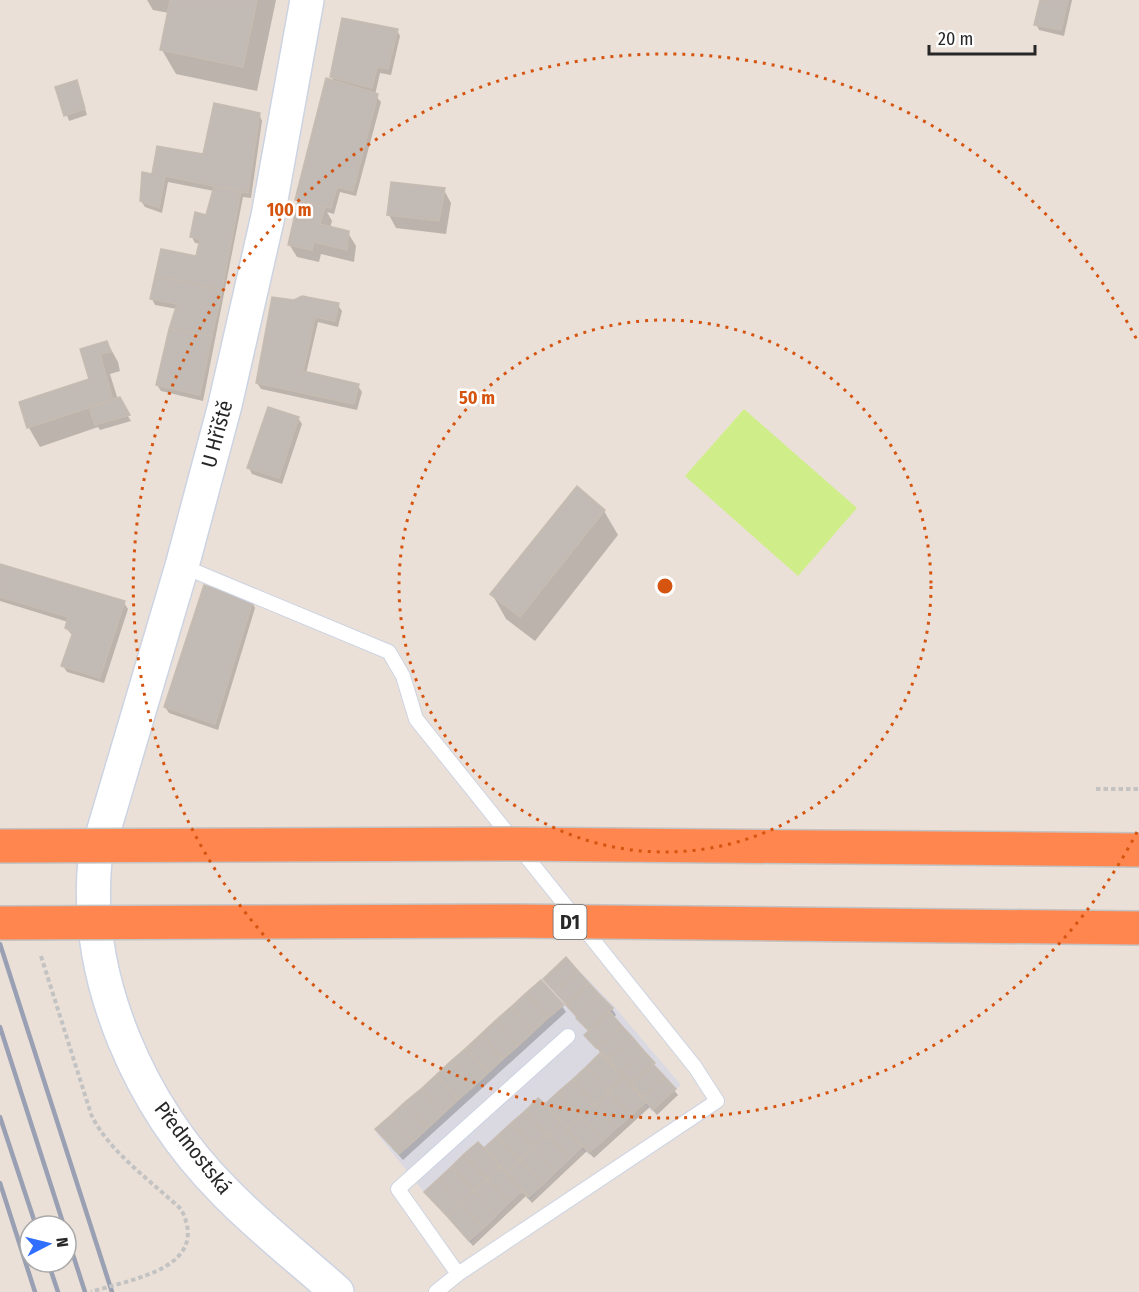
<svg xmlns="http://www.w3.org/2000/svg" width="1139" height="1292" font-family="'Fira Sans Condensed',sans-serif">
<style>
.industrial{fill:#dad9e2}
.pitch{fill:#cfee8a}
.shadow{fill:#0003}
.building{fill:#c2bab4;stroke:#c6bcb1;stroke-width:1.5}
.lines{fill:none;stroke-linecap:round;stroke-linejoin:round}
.service-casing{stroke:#ccd3e2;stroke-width:16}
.tertiary-casing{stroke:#ccd3e2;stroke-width:36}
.path{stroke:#c3c3c3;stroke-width:4;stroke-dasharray:4.5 3;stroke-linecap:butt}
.service{stroke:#fff;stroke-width:14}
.tertiary{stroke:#fff;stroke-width:33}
.rail{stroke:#9aa0b3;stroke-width:4.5}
.motorway-bridge-casing{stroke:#c3c3c3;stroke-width:36;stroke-linecap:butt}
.path-bridge{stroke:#c3c3c3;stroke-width:4;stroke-dasharray:4.5 3;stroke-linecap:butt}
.motorway-bridge{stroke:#ff864e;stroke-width:33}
.ring{fill:none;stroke:#d5540f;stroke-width:3;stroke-dasharray:3 6}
.labels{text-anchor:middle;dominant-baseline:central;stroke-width:5;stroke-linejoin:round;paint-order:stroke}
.shield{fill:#fff;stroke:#686868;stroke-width:1.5}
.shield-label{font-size:20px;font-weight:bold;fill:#272727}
.street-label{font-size:21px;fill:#272727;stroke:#fff}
.centre{fill:#d5540f;stroke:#fff;stroke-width:3}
.ring-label{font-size:18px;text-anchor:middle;font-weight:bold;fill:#d5540f;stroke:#fff;stroke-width:5;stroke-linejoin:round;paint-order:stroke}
</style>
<rect width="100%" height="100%" fill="#ebe0d7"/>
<!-- industrial -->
<path class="industrial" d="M566 957 614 1006 681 1085 652 1112 645 1104 589 1155 582 1149 529 1200 522 1192 470 1243 423 1191 374 1130 396 1112Z"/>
<!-- pitch -->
<path class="pitch" d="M744 409 857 508 798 576 685 476Z"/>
<!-- shadow -->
<path class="shadow" d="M147 0H276L257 91 176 74 162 50 169 13 153 10Z
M1042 0H1072L1064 36 1039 30 1036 24Z
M397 30 400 36 391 75 380 73 375 95 381 102 356 196 340 192 334 214 327 212 332 221 330 228 348 233 356 246 354 262 321 254 319 262 297 257 289 244 299 204 296 200 335 83 331 76Z
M76 82 87 115 69 121 57 88Z
M259 114 262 121 251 198 243 197 203 401 161 391 157 385 177 309 155 305 152 299 197 258 201 244 195 243 192 237 208 217 214 191 168 182 162 213 145 207 141 201 153 176 204 156Z
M444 190 451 203 446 234 396 228 389 215Z
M273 299 338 305 342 311 338 327 318 322 306 374 358 386 362 392 357 410 261 389 257 383Z
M107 342 118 362 120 371 110 374 118 400 131 421 100 430 98 427 40 447 29 428 21 403 91 380 82 350Z
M298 418 302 424 282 484 252 474 249 468Z
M604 511 618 535 535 641 506 619 492 594Z
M0 566 124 603 128 609 104 683 67 672 63 666 73 636 66 628 68 622 0 601Z
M252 602 255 608 218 730 169 713 165 707Z
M566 960 612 1009 616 1015 613 1018 678 1095 657 1115 650 1107 594 1158 587 1151 532 1203 526 1196 473 1246 426 1192 484 1150 538 1099 545 1106 602 1054 590 1041V1032L545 979Z
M562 1006 566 1012 403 1160 381 1136 377 1130Z"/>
<!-- building -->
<path class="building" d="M170 0H257L243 67 160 50Z
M1040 0H1068L1061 30 1034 25Z
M342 18 398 29 388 69 377 67 372 88 330 77Z
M326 78 378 94 353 191 337 187 331 208 295 200Z
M77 80 85 109 64 116 55 87Z
M214 103 260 113 248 193 165 176 159 208 140 201 142 172 152 174 157 146 203 154Z
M391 182 445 188 439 221 387 215Z
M214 186 241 191 222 290 155 276 161 249 196 256 200 239 190 237 195 212 206 215Z
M298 201 325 207 320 224 349 231 347 250 314 242 312 250 288 245Z
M155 276 222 290 212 336 169 329 177 304 150 299Z
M302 296 339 303 335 321 315 317 303 371 359 384 354 404 256 383 272 297 294 300Z
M169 329 212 336 200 395 156 385Z
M107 341 111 352 100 354 113 400 27 428 19 402 89 379 80 349Z
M120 397 130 415 95 425 89 407Z
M268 407 299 417 279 478 247 468Z
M577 486 605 510 520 617 490 594Z
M0 564 125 601 100 678 61 666 73 632 65 628 68 617 0 597Z
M204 585 253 601 215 724 164 707Z
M566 957 578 971 555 992 543 979Z
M578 971 589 983 566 1004 555 992Z
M541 980 564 1005 548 1018 526 993Z
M589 983 600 995 577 1017 566 1005Z
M526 993 548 1018 533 1032 511 1007Z
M600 995 613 1008 589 1031 576 1018Z
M511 1007 533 1032 518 1046 496 1020Z
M610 1012 622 1026 596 1048 584 1035Z
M496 1020 518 1046 503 1059 481 1034Z
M622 1026 633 1038 608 1060 597 1047Z
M481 1034 503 1059 488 1073 466 1048Z
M633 1038 644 1051 620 1072 608 1060Z
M466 1048 488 1073 473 1087 451 1061Z
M644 1051 655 1063 631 1084 620 1072Z
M600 1053 623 1078 609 1091 586 1067Z
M451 1061 473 1087 458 1100 436 1075Z
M653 1064 665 1077 643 1097 631 1084Z
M586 1067 609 1091 595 1104 573 1079Z
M436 1075 458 1100 443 1114 421 1089Z
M665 1077 676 1089 653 1110 642 1098Z
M623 1078 646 1102 631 1116 609 1091Z
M573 1079 595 1104 581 1117 558 1092Z
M421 1089 443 1114 428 1128 405 1102Z
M609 1091 631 1116 617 1128 595 1104Z
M558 1092 581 1117 567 1129 538 1098 545 1104Z
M538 1098 561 1122 547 1135 525 1111Z
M405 1102 428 1128 414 1141 390 1116Z
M595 1104 617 1128 603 1141 581 1117Z
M525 1111 547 1135 533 1147 511 1123Z
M390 1116 414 1141 399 1154 375 1129Z
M581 1117 603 1141 589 1153 567 1129Z
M561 1122 582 1147 570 1159 547 1135Z
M511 1123 533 1147 520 1160 497 1136Z
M547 1135 570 1159 556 1172 533 1147Z
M497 1136 520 1160 507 1173 478 1142 484 1148Z
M478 1142 500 1166 487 1179 464 1154Z
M533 1147 556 1172 543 1185 520 1160Z
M464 1154 487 1179 474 1191 451 1167Z
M520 1160 543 1185 529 1197 507 1173Z
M500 1166 529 1197 528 1198 522 1191 509 1203 487 1179Z
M451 1167 474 1191 461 1203 438 1179Z
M438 1179 461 1203 447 1216 424 1192Z
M487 1179 509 1203 496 1216 474 1191Z
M474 1191 496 1216 484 1228 461 1203Z
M461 1203 484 1228 469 1241 447 1216Z"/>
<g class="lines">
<defs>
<path id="service" d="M182 566 389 652 403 676 416 719 695 1067 717 1101 458 1274 436 1292
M458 1274 398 1189 568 1036"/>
<path id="tertiary" d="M307 0 268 216 225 405 182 566 95 860C83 980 141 1108 225 1192 260 1228 300 1259 337 1292"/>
</defs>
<!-- service casing -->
<use href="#service" class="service-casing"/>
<!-- tertiary casing -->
<use href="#tertiary" class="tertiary-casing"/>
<!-- path -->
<path class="path" d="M1096 789H1139"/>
<!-- service -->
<use href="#service" class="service"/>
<!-- tertiary -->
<use href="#tertiary" class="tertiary"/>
<!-- rail -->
<path class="rail" d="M0 944 112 1292
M0 1027 64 1226
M0 1117 36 1226
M0 1183 35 1292
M66 1233 85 1292
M48 1262 58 1292"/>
<defs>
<path id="motorway-bridge" d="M0 846 515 844 1139 850
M0 923 514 921 1139 928"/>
</defs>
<!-- motorway-bridge casing -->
<use href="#motorway-bridge" class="motorway-bridge-casing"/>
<!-- path-bridge -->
<path class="path-bridge" d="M41 956 91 1114C107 1150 152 1182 181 1209 212 1269 130 1279 91 1292"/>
<!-- motorway-bridge -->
<use href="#motorway-bridge" class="motorway-bridge"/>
</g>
<!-- distance rings -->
<g class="ring">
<circle cx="665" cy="586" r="266"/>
<path d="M1137 832A532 532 0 1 1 1137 340"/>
</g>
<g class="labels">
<!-- shield labels -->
<rect class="shield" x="553.5" y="905" width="33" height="34" rx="4.5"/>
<g class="shield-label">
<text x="570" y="922">D1</text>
</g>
<!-- street labels -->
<g class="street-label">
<text transform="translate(217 434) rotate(-75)">U Hřiště</text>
<text transform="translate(193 1148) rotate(52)">Předmostská</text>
</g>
</g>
<circle cx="665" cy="586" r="9" class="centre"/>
<g class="ring-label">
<text x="289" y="216">100 m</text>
<text x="477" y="404">50 m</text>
</g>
<!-- north arrow -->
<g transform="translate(48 1244) rotate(83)"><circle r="28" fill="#ffffff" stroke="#a9a9a9" stroke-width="1.5"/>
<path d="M0-4.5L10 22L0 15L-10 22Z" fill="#306eff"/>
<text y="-9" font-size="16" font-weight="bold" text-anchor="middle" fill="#272727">N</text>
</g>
<!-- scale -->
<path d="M929 45v9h106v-9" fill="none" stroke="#272727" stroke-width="3"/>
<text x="938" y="45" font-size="18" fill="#272727" stroke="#ffffff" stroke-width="4.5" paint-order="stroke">20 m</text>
</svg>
